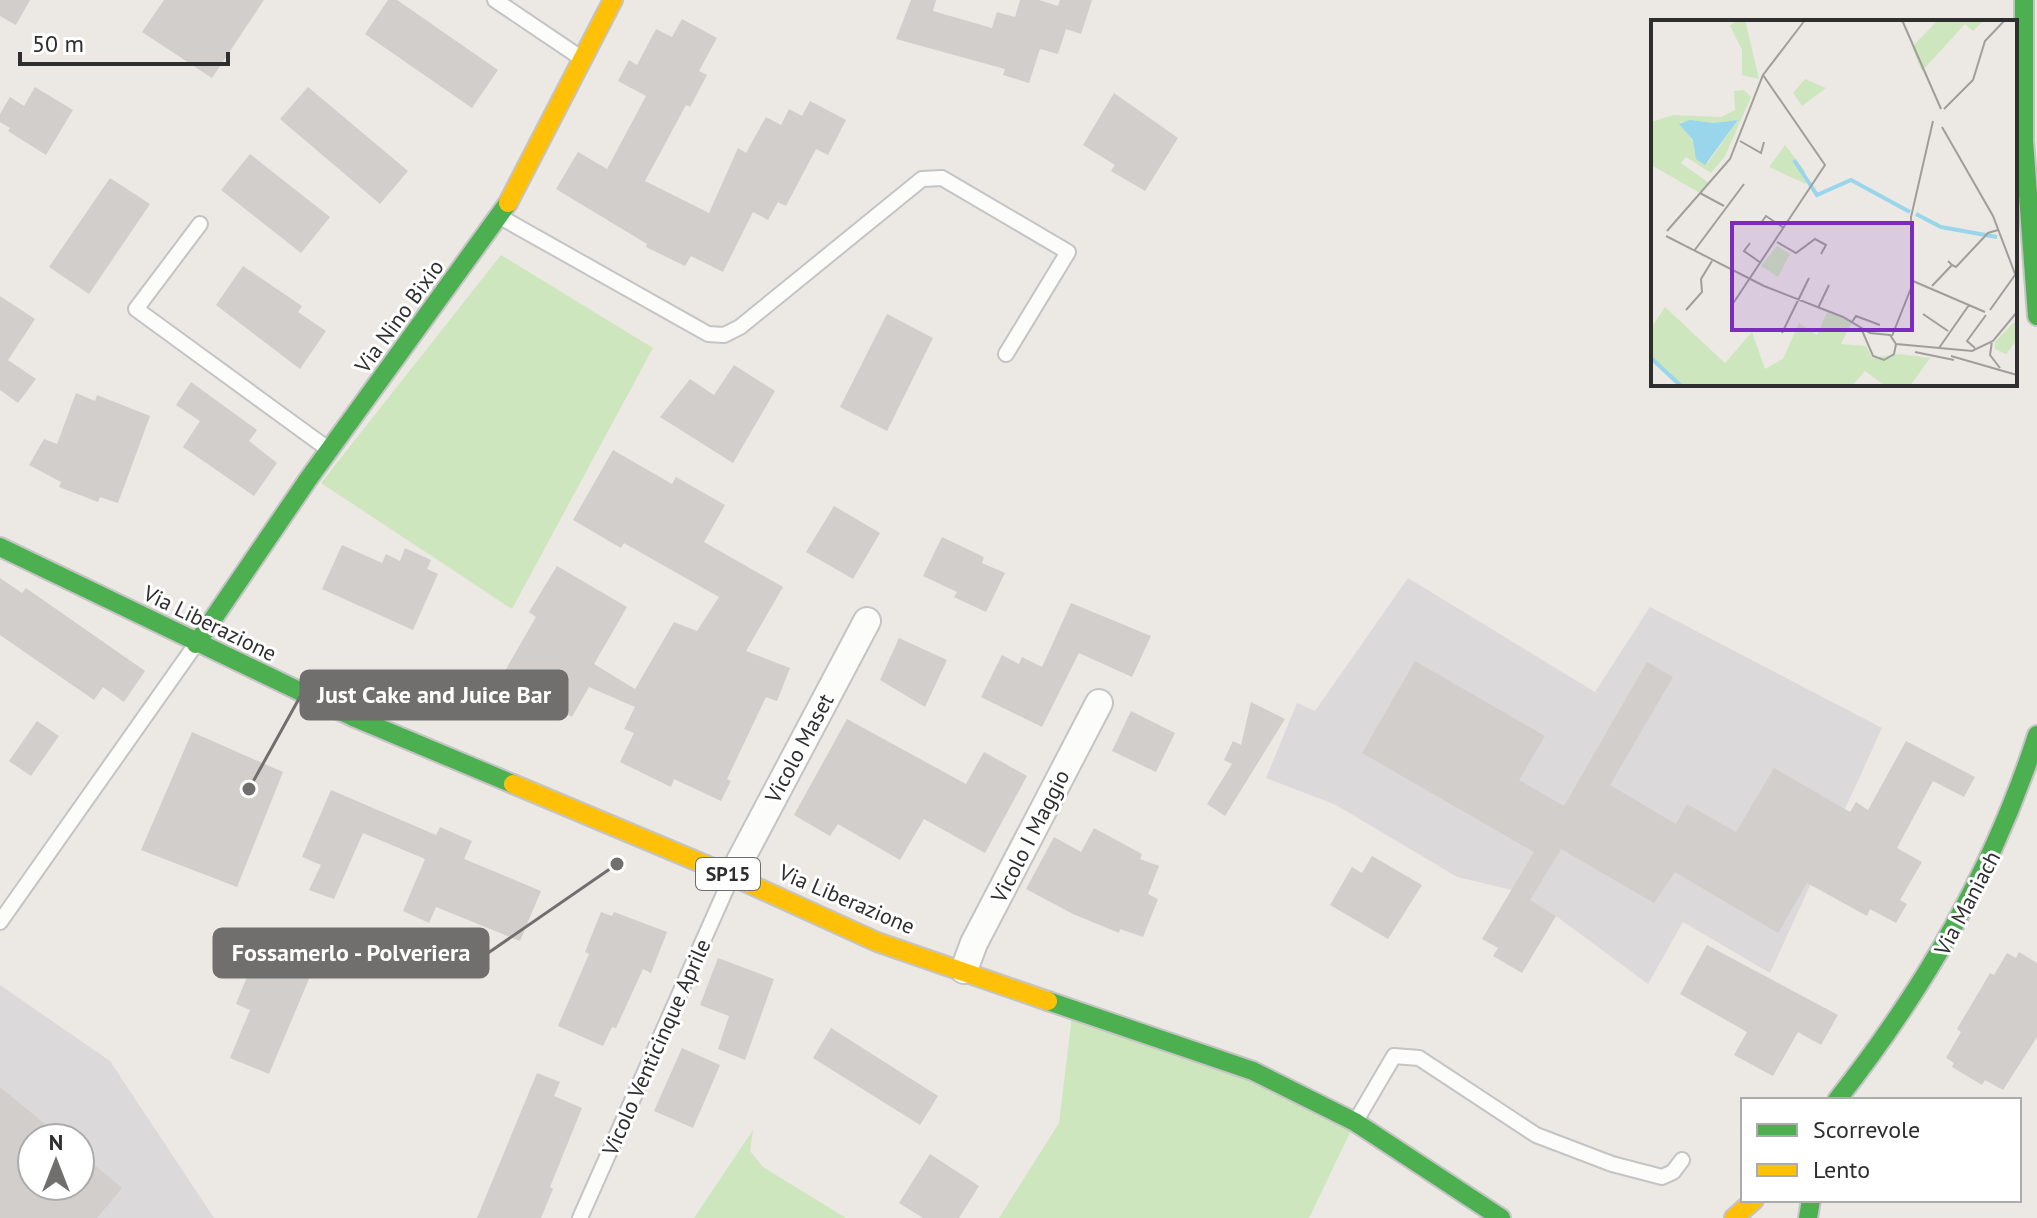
<svg xmlns="http://www.w3.org/2000/svg" width="2037" height="1218" font-family="'PT Sans',sans-serif">
<style>
.industrial{fill:#dcd9db;fill-rule:evenodd}
.green{fill:#cee6be}
.building{fill:#d1cecb}
.lines{fill:none;stroke-linecap:round;stroke-linejoin:round}
.lane-casing{stroke:#c5c4c5;stroke-width:18}
.street-casing{stroke:#c5c4c5;stroke-width:30}
.fast-casing{stroke:#c5c4c5;stroke-width:22}
.slow-casing{stroke:#c5c4c5;stroke-width:22}
.lane{stroke:#fcfcfb;stroke-width:14}
.street{stroke:#fcfcfb;stroke-width:26}
.fast{stroke:#4caf50;stroke-width:18}
.slow{stroke:#ffc107;stroke-width:18}
.labels{text-anchor:middle;dominant-baseline:central;stroke-width:6;stroke-linejoin:round;paint-order:stroke}
.shield{fill:#fff;stroke:#6d6d6d;stroke-width:2}
.shield-label{font-size:20px;font-weight:bold;fill:#2e2e2e}
.street-label{font-size:22px;fill:#2e2e2e;stroke:#fff}
.inset-river{fill:none;stroke:#99d6ec;stroke-width:4}
.inset-road{fill:none;stroke:#a09e9b;stroke-width:2}
.view{fill:#7b2cbf;fill-opacity:0.15;stroke:#7b2cbf;stroke-width:4}
.inset-edge{fill:none;stroke:#2e2e2e;stroke-width:4}
.leader{fill:none;stroke:#706f6e;stroke-width:3}
.callout-dot{fill:#706f6e;stroke:#fff;stroke-width:3}
.callout{fill:#706f6e;stroke:#706f6e;stroke-width:3}
.callout-label{font-size:24px;text-anchor:middle;font-weight:bold;fill:#fff}
</style>
<rect width="100%" height="100%" fill="#ece8e4"/>
<!-- industrial -->
<path class="industrial" d="M1408 578 1595 692 1650 607 1882 728 1770 973 1683 922 1648 984 1556 916 1512 890 1457 877 1336 805 1266 778 1297 703 1315 711Z
M0 985 110 1061 214 1218H0ZM32 1138H80V1186H32Z"/>
<!-- green -->
<path class="green" d="M501 255 653 348 512 609 321 483Z
M1073 1008 1355 1122 1309 1218H999L1059 1123Z
M753 1130 750 1151 763 1167 846 1218H694Z"/>
<!-- building -->
<path class="building" d="M0 0H30L16 25 0 16Z
M164 0H264L212 78 142 32Z
M388 0H397L498 70 472 108 365 34Z
M911 0H936L933 11 992 28 997 12 1015 17 1020 0H1039L1058 6 1060 0H1092L1081 34 1066 29 1058 54 1040 49 1029 83 1003 75 1005 69 896 39Z
M682 19 717 38 699 71 707 75 690 107 686 105 645 181 709 213 738 148 746 153 766 117 781 125 789 109 802 116 810 101 846 120 828 155 816 149 786 206 778 202 768 220 753 212 723 272 691 256 685 266 646 247 647 244 556 189 578 152 607 169 646 96 618 81 629 60 637 65 656 29 672 37Z
M35 87 73 110 46 155 8 131 10 128 0 122V114L10 97 24 106Z
M308 87 408 171 380 204 280 119Z
M1114 93 1178 138 1145 191 1111 171 1115 165 1083 145Z
M250 154 330 217 301 253 221 190Z
M110 178 150 204 89 294 49 267Z
M243 266 302 306 298 312 326 331 300 369 216 305Z
M0 296 35 319 8 360 36 379 18 403 0 390Z
M887 314 933 338 887 431 840 407Z
M734 365 775 391 733 463 660 417 690 379 714 395Z
M191 382 257 430 249 441 277 463 254 496 183 447 200 421 176 405Z
M76 393 95 401 97 395 150 416 118 503 100 497 98 502 59 487 61 482 29 465 44 439 57 444Z
M613 450 672 484 676 477 725 505 704 542 783 587 746 651 790 668 777 701 766 697 727 779 731 781 721 801 674 779 671 787 620 762 634 733 624 729 635 707 589 687 572 717 502 676 536 617 529 612 557 566 627 607 594 664 635 689 674 622 697 631 719 597 624 543 621 548 573 520Z
M834 506 880 533 853 579 806 552Z
M942 537 984 557 982 563 1005 573 986 612 954 597 957 592 923 576Z
M342 545 382 563 386 554 400 561 405 548 431 560 427 569 438 574 413 630 322 589Z
M0 578 22 593 26 588 145 671 124 702 103 687 94 700 0 635Z
M1071 603 1151 636 1132 677 1079 653 1042 727 981 697 1002 655 1019 664 1022 657 1042 667Z
M899 638 947 660 925 707 880 680Z
M1415 661 1545 736 1519 780 1564 806 1647 662 1673 677 1610 785 1676 824 1687 804 1736 832 1774 768 1850 812 1856 802 1868 810 1906 741 1975 777 1964 797 1933 781 1897 848 1922 862 1900 900 1907 904 1896 923 1870 909 1867 916 1807 883 1778 933 1675 872 1654 903 1561 849 1530 900 1556 916 1522 973 1493 956 1498 948 1482 939 1534 852 1362 753Z
M1251 702 1285 719 1225 816 1207 804 1232 764 1224 760 1233 741 1241 745Z
M1131 711 1175 733 1156 772 1112 751Z
M847 719 966 784 984 752 1027 776 985 853 924 819 900 860 838 824 830 836 794 815Z
M37 721 59 736 31 776 9 761Z
M192 732 283 772 237 887 141 850Z
M331 790 436 835 440 827 472 841 464 859 541 891 520 941 436 907 429 923 403 911 425 859 363 833 334 899 309 890 321 865 302 857Z
M1094 828 1142 854 1140 859 1159 866 1148 894 1158 899 1143 937 1120 929 1119 933 1073 914 1026 889 1054 837 1081 852Z
M1372 856 1422 885 1388 939 1330 905 1352 867 1362 873Z
M601 912 612 916 614 912 667 932 651 973 643 969 616 1028 612 1027 603 1046 558 1026 589 954 585 952Z
M280 938 319 955 269 1074 230 1058 250 1010 236 1004 253 962 268 968Z
M1707 945 1838 1015 1821 1045 1798 1032 1773 1076 1734 1055 1747 1032 1680 994Z
M2019 952 2037 963V1037L2003 1090 1985 1080 1982 1085 1952 1067 1954 1063 1946 1058 1961 1032 1957 1029 1990 973 1994 975 2007 953 2016 958Z
M718 958 774 979 745 1060 718 1049 729 1016 700 1005Z
M831 1028 938 1096 920 1125 813 1058Z
M682 1048 720 1065 693 1128 654 1111Z
M537 1073 560 1082 554 1096 582 1108 550 1187 553 1189 541 1218H477Z
M0 1087 62 1138H32V1186H80V1153L122 1188 97 1218H0Z
M930 1154 979 1186 959 1218H923L899 1203Z"/>
<g class="lines">
<defs>
<path id="lane" d="M495 0 581 58
M502 218 708 334 724 335 740 327 922 179 942 178 1068 252 1006 354
M200 224 136 309 328 449
M0 922 196 644
M1357 1119 1394 1056 1419 1058 1536 1135 1612 1164 1662 1177 1673 1172 1682 1160
M580 1218 731 878"/>
<path id="street" d="M732 876 867 621
M964 970 974 943 1099 703"/>
<path id="fast" d="M2024 0V141L2037 316
M0 547 353 717 513 784
M196 644 309 478 508 203
M1048 1001 1253 1071 1355 1122 1501 1218
M1837 1100C1925 988 1993 871 2037 735
M1808 1218 1811 1200"/>
<path id="slow" d="M508 203 613 0
M513 784 732 876 877 942 1048 1001
M1734 1218 1754 1200"/>
</defs>
<!-- lane casing -->
<use href="#lane" class="lane-casing"/>
<!-- street casing -->
<use href="#street" class="street-casing"/>
<!-- fast casing -->
<use href="#fast" class="fast-casing"/>
<!-- slow casing -->
<use href="#slow" class="slow-casing"/>
<!-- lane -->
<use href="#lane" class="lane"/>
<!-- street -->
<use href="#street" class="street"/>
<!-- fast -->
<use href="#fast" class="fast"/>
<!-- slow -->
<use href="#slow" class="slow"/>
</g>
<g class="labels">
<!-- shield labels -->
<rect class="shield" x="696" y="858" width="64" height="32" rx="6"/>
<g class="shield-label">
<text x="728" y="874">SP15</text>
</g>
<!-- street labels -->
<g class="street-label">
<text transform="translate(399 316) rotate(-54)">Via Nino Bixio</text>
<text transform="translate(210 623) rotate(26)">Via Liberazione</text>
<text transform="translate(799 748) rotate(-62)">Vicolo Maset</text>
<text transform="translate(1030 836) rotate(-63)">Vicolo I Maggio</text>
<text transform="translate(847 899) rotate(23)">Via Liberazione</text>
<text transform="translate(1967 903) rotate(-62)">Via Maniach</text>
<text transform="translate(656 1047) rotate(-66)">Vicolo Venticinque Aprile</text>
</g>
</g>
<!-- overview -->
<g transform="translate(1651 20)">
<rect width="366" height="366" fill="#ece8e4"/>
<path d="M86 0H94L108 59 91 55V30L79 6ZM287 0 331 2 322 11 314 4 271 51 261 27ZM154 59 175 68 151 86 142 73ZM93 70 100 77 74 136 60 153 35 137 30 143 58 163 49 173 0 145V102L22 95 70 97 84 90 83 71ZM87 100 57 143 29 102 62 103ZM134 125 154 151 155 164 118 147ZM126 226 139 234 127 257 110 246ZM14 287 74 343 101 312 114 349 132 339 148 303 166 315 176 292 201 302 190 324 215 326 221 338 248 334 279 338 259 366H234L214 351 201 366H30L0 337V308ZM362 303H366V320L355 334 344 329V322Z" fill="#cee6be" fill-rule="evenodd"/>
<path d="M39 100 62 103 87 100 54 145 45 139 42 120 28 104Z" fill="#99d6ec"/>
<path class="inset-river" d="M143 140 166 175 200 160 259 192M265 194 290 207 346 217M0 338 30 366"/>
<path class="inset-road" d="M251 0 290 89M293 89 322 60 334 21 354 0M291 107 342 196 366 259M89 121 110 133 113 122M49 173 73 186M110 203 115 196 133 208M16 211 79 139 112 55 154 0M15 216 113 266 192 297 219 313 239 315 245 324 243 334 233 340 222 336 210 308M126 222 145 233 164 219 175 225 170 234M99 223 93 231 110 243M43 231 93 164M301 245 305 247 337 213 347 210M262 261 334 292M281 266 301 245 297 241M81 285 174 145 112 55M167 288 178 265M35 290 51 272 50 259 61 241M339 290 364 255M272 294 297 311M201 302 205 296 229 305M131 313 158 258M241 316 262 263 260 197 282 101M341 321 339 335 349 348M245 324 321 331 342 321 366 292M288 328 318 285M324 328 316 321 335 295M264 332 303 340M300 336 366 355"/>
<path class="view" d="M81 203H261V310H81Z"/>
<rect width="366" height="366" class="inset-edge"/>
</g>
<!-- callouts -->
<path class="leader" d="M249 789L301 695M617 864L488 953"/>
<g class="callout-dot">
<circle cx="249" cy="789" r="8"/>
<circle cx="617" cy="864" r="8"/>
</g>
<g class="callout">
<rect x="301" y="671" width="266" height="48" rx="8"/>
<rect x="214" y="929" width="274" height="48" rx="8"/>
</g>
<g class="callout-label">
<text x="434" y="703">Just Cake and Juice Bar</text>
<text x="351" y="961">Fossamerlo - Polveriera</text>
</g>
<!-- legend -->
<rect x="1741" y="1098" width="280" height="104" fill="#ffffff" stroke="#ababab" stroke-width="2"/>
<rect x="1757" y="1124" width="40" height="12" fill="#4caf50" stroke="#ababab" stroke-width="2"/>
<text x="1813" y="1138" font-size="24" fill="#2e2e2e">Scorrevole</text>
<rect x="1757" y="1164" width="40" height="12" fill="#ffc107" stroke="#ababab" stroke-width="2"/>
<text x="1813" y="1178" font-size="24" fill="#2e2e2e">Lento</text>
<!-- north arrow -->
<g transform="translate(56 1162)"><circle r="38" fill="#ffffff" stroke="#ababab" stroke-width="2"/>
<path d="M0-6L14 30L0 20L-14 30Z" fill="#706f6e"/>
<text y="-12" font-size="22" font-weight="bold" text-anchor="middle" fill="#2e2e2e">N</text>
</g>
<!-- scale -->
<path d="M20 52v12h208v-12" fill="none" stroke="#2e2e2e" stroke-width="4"/>
<text x="32" y="52" font-size="24" fill="#2e2e2e" stroke="#ffffff" stroke-width="6" paint-order="stroke">50 m</text>
</svg>
